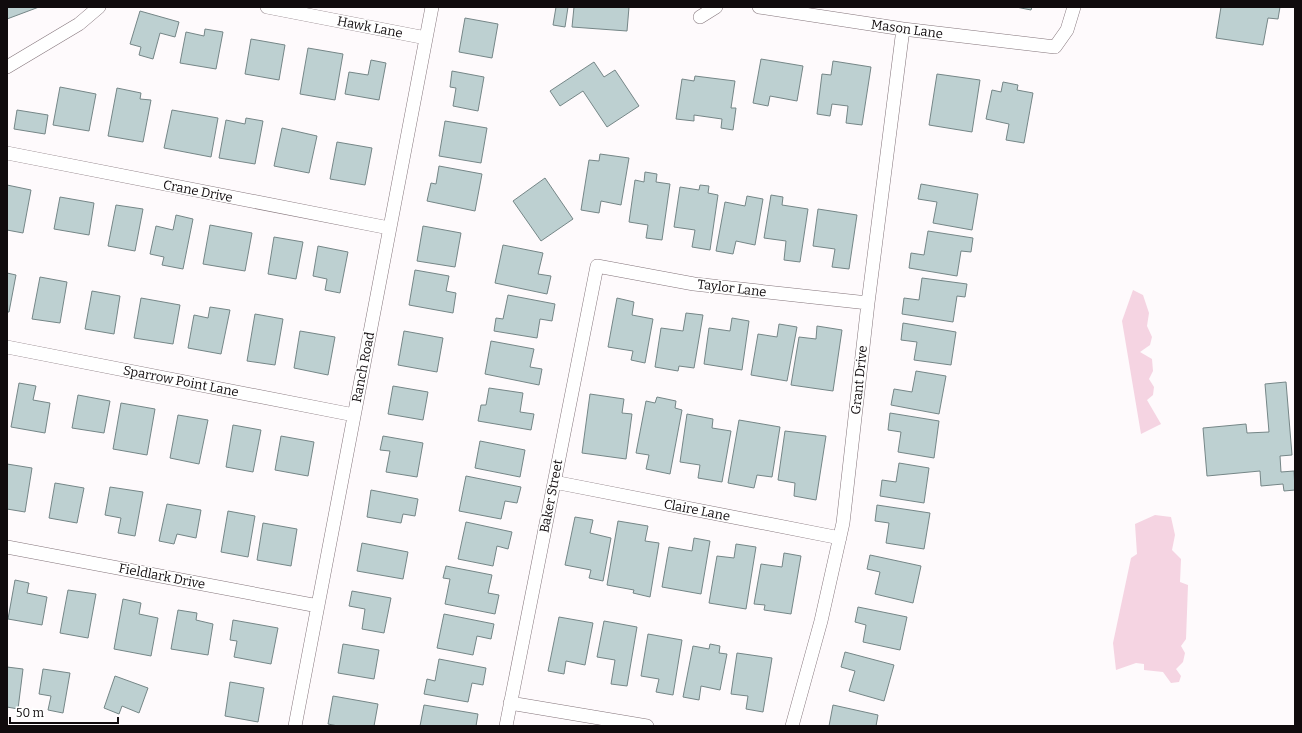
<svg xmlns="http://www.w3.org/2000/svg" width="1302" height="733" font-family="Bitter,serif">
<style>
.water{fill:#f5d4e2}
.building{fill:#bdd0d1;stroke:#758687}
.lines{fill:none;stroke-linecap:round;stroke-linejoin:round}
.street-casing{stroke:#84757b;stroke-width:14}
.street{stroke:#fff;stroke-width:13}
.labels{text-anchor:middle;dominant-baseline:central;stroke-width:3;stroke-linejoin:round;paint-order:stroke}
.street-label{font-size:13px;fill:#100b0d;stroke:#fff}
</style>
<rect width="100%" height="100%" fill="#fefafc"/>
<!-- water -->
<path class="water" d="M1133 290 1143 295 1149 313 1147 326 1152 337 1150 345 1140 352 1152 359 1153 371 1149 379 1154 387 1153 395 1147 400 1161 424 1141 434 1122 321Z
M1155 515 1171 517 1175 535 1172 550 1181 559 1180 582 1188 585 1186 639 1181 646 1185 653 1183 662 1176 669 1181 676 1179 682 1171 683 1163 672 1144 670V664L1136 663 1116 670 1113 643 1131 558 1137 554 1135 524Z"/>
<!-- building -->
<path class="building" d="M7 7H39L7 19Z
M556 7H568L565 27 553 25Z
M574 7H629L627 31 572 27Z
M1016 7H1032L1031 10Z
M1221 7H1280L1278 19 1268 18 1263 45 1216 38Z
M140 11 179 22 175 37 160 33 153 59 139 55 141 47 130 44Z
M465 18 498 24 492 58 459 52Z
M205 29 223 32 216 69 180 63 186 32 204 36Z
M251 39 285 45 279 80 245 74Z
M308 48 343 54 335 100 300 94Z
M761 59 803 66 797 101 770 96 768 106 753 103Z
M371 60 386 63 379 100 345 94 349 72 368 75Z
M833 61 871 67 862 125 846 123 848 106 832 104 830 116 817 114 822 74 831 75Z
M594 62 604 77 615 70 639 106 607 127 583 91 560 106 550 91Z
M452 71 484 77 478 111 453 106 456 88 450 87Z
M937 74 980 80 972 132 929 125Z
M695 76 735 81 731 108H736L733 130 721 128 722 119 694 115V121L676 119 682 79 694 81Z
M1003 82 1018 85 1017 90 1033 93 1024 143 1006 140 1009 124 986 119 992 90 1001 92Z
M60 87 96 94 89 131 53 125Z
M117 88 141 93 140 99 151 100 143 142 108 136Z
M17 110 48 115 45 134 14 129Z
M172 110 218 118 211 157 164 148Z
M246 118 263 121 255 164 219 158 226 120 245 124Z
M445 121 487 128 481 163 439 156Z
M282 128 317 136 309 173 274 166Z
M337 142 372 148 365 185 330 179Z
M600 154 629 158 621 205 601 201 599 213 581 210 589 160 599 161Z
M439 166 482 174 475 211 427 201 431 183 436 184Z
M645 172 657 174 656 182 670 184 662 240 646 238 648 225 629 222 635 180 644 182Z
M545 178 573 219 541 241 513 201Z
M921 184 978 194 972 230 933 223 937 202 918 199Z
M7 185 31 190 23 233 7 230Z
M700 185 709 186 708 193 718 195 710 250 692 247 695 230 674 227 680 187 699 190Z
M771 195 783 197 782 205 808 209 800 262 784 260 786 241 764 238Z
M747 196 763 199 755 245 736 241 733 254 716 251 725 202 745 206Z
M60 197 94 203 89 235 54 229Z
M116 205 143 209 135 251 108 246Z
M818 209 857 215 849 269 832 267 835 249 813 246Z
M176 215 193 219 183 269 162 265 164 257 150 254 156 226 173 230Z
M210 225 252 233 245 271 203 264Z
M423 226 461 233 455 267 417 261Z
M928 231 973 238 971 252 961 251 957 276 909 268 911 253 924 255Z
M274 237 303 242 296 279 268 274Z
M503 245 543 253 538 274 551 276 547 294 495 283Z
M318 246 348 252 340 293 325 290 327 279 313 276Z
M415 270 449 276 446 291 456 293 453 313 409 305Z
M7 273 16 275 9 312H7Z
M40 277 67 282 60 323 32 319Z
M922 278 967 284 965 297 957 296 953 322 902 314 904 298 919 300Z
M92 291 120 296 114 334 85 329Z
M508 295 555 304 552 321 540 319 537 338 494 331 496 318 503 319Z
M141 298 180 305 173 344 134 338Z
M617 298 634 302 632 315 653 319 645 363 631 360 633 351 608 347Z
M210 307 230 310 221 354 188 348 194 315 208 318Z
M686 313 703 315 694 368 679 366 678 371 655 367 661 328 683 331Z
M255 314 283 319 275 365 247 361Z
M732 318 749 321 742 370 704 364 709 328 730 331Z
M903 323 956 332 951 365 914 360 917 342 901 340Z
M779 324 797 327 787 381 751 375 758 334 777 337Z
M817 326 842 330 833 391 791 385 799 337 816 339Z
M300 331 335 337 328 375 294 368Z
M404 331 443 338 437 372 398 365Z
M491 341 534 349 530 367 542 369 539 385 485 374Z
M916 371 946 376 939 414 891 405 894 389 912 392Z
M1286 382 1292 455 1280 456 1281 472 1294 471 1295 490 1284 491 1283 484 1261 486 1260 471 1207 476 1203 428 1246 424 1247 433 1269 432 1265 384Z
M19 383 36 386 33 400 50 403 45 433 11 427Z
M393 386 428 392 423 420 388 414Z
M489 388 523 393 520 412 534 414 531 430 478 421 481 405H486Z
M590 394 624 399 622 413 632 414 626 459 582 453Z
M78 395 110 401 104 433 72 428Z
M657 397 676 401 675 408 682 410 670 474 646 469 649 455 636 453 646 401 655 403Z
M121 403 155 409 147 455 113 449Z
M890 413 939 421 934 458 898 452 901 432 888 430Z
M687 414 713 419 712 428 731 431 722 482 698 478 700 465 680 462Z
M178 415 208 420 199 464 170 458Z
M739 420 780 427 772 477 757 475 754 488 728 483Z
M233 425 261 430 253 472 226 467Z
M785 431 826 436 816 500 794 496 795 483 778 480Z
M281 436 314 442 308 476 275 470Z
M383 436 423 443 417 477 386 472 390 451 380 450Z
M480 441 525 450 520 477 475 468Z
M899 463 929 468 924 503 880 496 882 480 896 482Z
M7 464 32 468 25 512 7 509Z
M466 476 521 487 517 503 505 501 501 519 459 511Z
M55 483 84 488 77 523 49 518Z
M110 487 143 492 135 536 118 533 121 518 105 515Z
M371 490 418 499 415 516 403 514 401 523 367 517Z
M167 504 201 510 196 538 177 534 174 544 159 541Z
M877 505 930 513 924 549 886 543 889 523 875 521Z
M228 511 255 516 248 557 221 552Z
M575 517 593 520 590 533 611 538 603 581 589 578 591 570 565 565Z
M618 521 648 526 645 541 659 543 650 597 633 593 634 590 607 585Z
M466 522 512 532 508 549 497 546 493 566 458 559Z
M263 523 297 529 291 566 257 560Z
M694 538 710 541 701 594 662 587 669 547 692 551Z
M362 543 408 552 403 579 357 571Z
M736 544 756 547 746 609 709 603 717 556 734 558Z
M784 553 801 556 791 614 764 610 765 605 754 604 761 564 782 567Z
M870 555 921 566 913 603 875 594 880 572 867 569Z
M446 566 492 575 488 593 499 595 495 614 445 604 450 579 443 578Z
M15 580 29 583 27 593 47 597 42 625 8 619Z
M68 590 96 594 88 638 60 633Z
M352 591 391 598 384 633 362 629 365 609 349 606Z
M123 599 141 603 139 614 158 618 151 656 114 649Z
M858 607 907 617 900 650 863 642 866 625 855 622Z
M178 610 197 613 196 620 213 624 208 655 171 649Z
M444 614 494 624 491 639 477 636 473 655 437 648Z
M559 617 593 623 585 665 566 661 564 674 548 671Z
M233 620 278 628 271 664 234 657 237 641 230 640Z
M604 621 637 627 627 686 611 684 615 660 597 657Z
M648 634 682 640 673 695 656 692 659 679 641 676Z
M343 644 379 650 374 679 338 673Z
M710 644 720 646 719 653 727 654 720 690 701 686 699 700 683 697 693 646 709 649Z
M845 652 894 665 884 701 849 691 855 671 841 667Z
M737 653 772 658 763 712 746 709 748 696 731 694Z
M439 659 486 668 483 685 472 683 468 702 424 694 427 679 435 681Z
M7 667 23 669 18 709 7 707Z
M43 669 70 673 63 713 48 710 51 696 39 694Z
M115 676 148 688 139 713 122 706 119 714 104 708Z
M230 682 264 688 258 722 225 716Z
M333 696 378 704 374 726H338L328 724Z
M424 705 478 714 476 726H420Z
M833 705 878 715 876 726H829Z"/>
<g class="lines">
<defs>
<path id="street" d="M267 7 426 38
M759 7 903 29 1055 47 1067 30 1074 7
M700 17 716 7
M7 67 79 24 99 7
M7 153 389 228
M7 347 354 415
M554 482 840 538
M7 547 318 606
M510 703 647 726
M295 726 432 7
M506 726 597 266 694 284 868 303
M792 726 821 621 843 523 868 303 903 29"/>
</defs>
<!-- street casing -->
<use href="#street" class="street-casing"/>
<!-- street -->
<use href="#street" class="street"/>
</g>
<g class="labels">
<!-- street labels -->
<g class="street-label">
<text transform="translate(370 27) rotate(11)">Hawk Lane</text>
<text transform="translate(907 29) rotate(8)">Mason Lane</text>
<text transform="translate(198 191) rotate(11)">Crane Drive</text>
<text transform="translate(732 288) rotate(7)">Taylor Lane</text>
<text transform="translate(363 367) rotate(-79)">Ranch Road</text>
<text transform="translate(859 380) rotate(-84)">Grant Drive</text>
<text transform="translate(181 381) rotate(11)">Sparrow Point Lane</text>
<text transform="translate(551 496) rotate(-79)">Baker Street</text>
<text transform="translate(697 510) rotate(11)">Claire Lane</text>
<text transform="translate(162 576) rotate(11)">Fieldlark Drive</text>
</g>
</g>
<!-- border -->
<rect width="1302" height="733" fill="none" stroke="#100b0d" stroke-width="16"/>
<!-- scale -->
<path d="M10 717v6h108v-6" fill="none" stroke="#100b0d" stroke-width="2"/>
<text x="16" y="717" font-size="12" fill="#100b0d" stroke="#ffffff" stroke-width="3" paint-order="stroke">50 m</text>
</svg>
